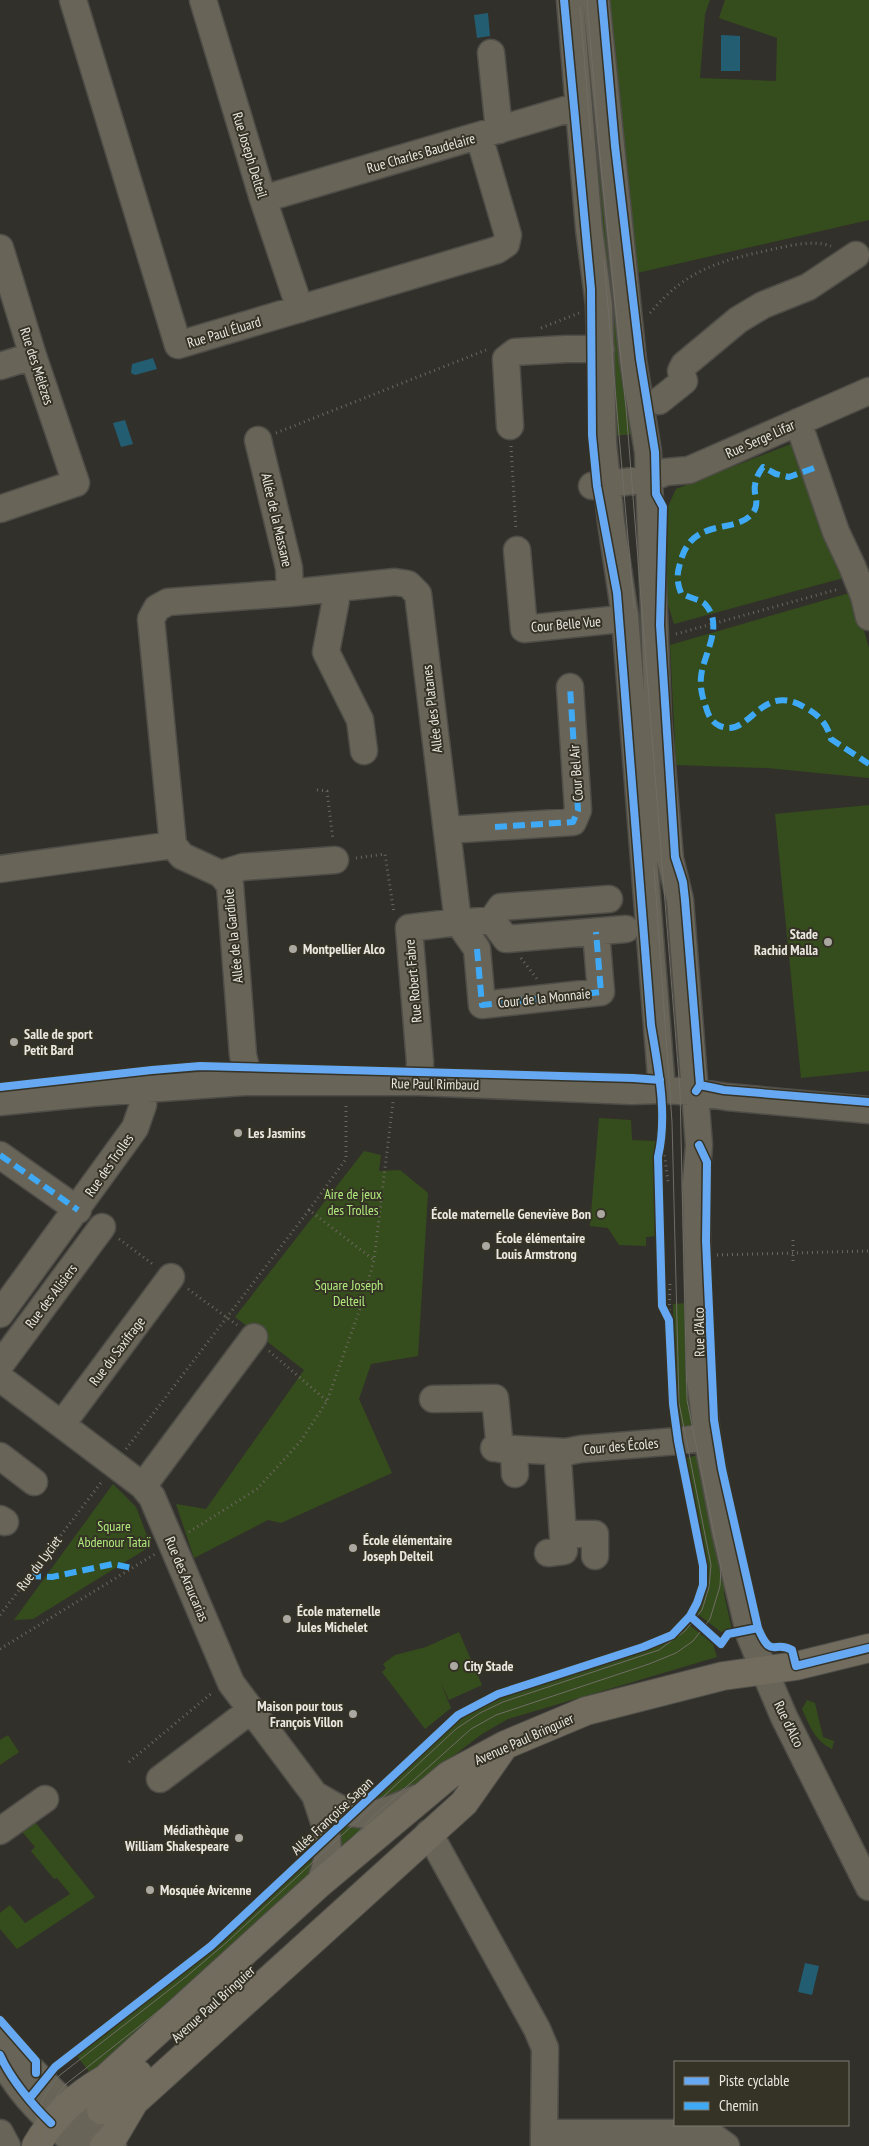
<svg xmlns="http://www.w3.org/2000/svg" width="869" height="2146" font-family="'PT Sans Narrow',sans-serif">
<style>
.green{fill:#354d1c}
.water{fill:#235d72}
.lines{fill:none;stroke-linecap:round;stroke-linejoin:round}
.minor-casing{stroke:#4f4d48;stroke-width:29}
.major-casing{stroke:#4f4d48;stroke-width:30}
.path{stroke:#6b685f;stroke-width:3;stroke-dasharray:1 4;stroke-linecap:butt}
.minor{stroke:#686457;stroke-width:26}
.major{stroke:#716c5d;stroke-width:28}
.tram{stroke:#706d66;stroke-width:1}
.quiet{stroke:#3fa9f5;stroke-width:6;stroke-dasharray:12 6;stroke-linecap:butt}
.cycleway-casing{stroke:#353226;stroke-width:11}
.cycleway{stroke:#66a8f1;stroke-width:8}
.poi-dot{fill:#aaa8a1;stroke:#353226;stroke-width:2}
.labels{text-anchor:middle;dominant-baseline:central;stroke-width:4;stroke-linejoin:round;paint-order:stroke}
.street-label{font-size:14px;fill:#eae8e1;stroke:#353226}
.poi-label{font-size:14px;font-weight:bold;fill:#eae8e1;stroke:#353226;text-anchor:start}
.park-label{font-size:14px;fill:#b0eb7c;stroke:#353226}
</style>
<rect width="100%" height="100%" fill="#32302a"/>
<!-- green -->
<path class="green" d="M592 0 637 434 609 436 574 14Z
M609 0H710L705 14 700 78 776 81 777 38 719 18 725 0H869V220L637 273Z
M796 442 847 577 674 624 665 595V513L676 489Z
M853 592 869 648V778L767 768 676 765 670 645Z
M869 805V1071L801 1078 775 814Z
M599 1118 631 1120 632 1140 655 1141 658 1236 646 1237V1246L619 1245 608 1228 590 1226Z
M364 1151 381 1155 379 1171 400 1170 428 1193 418 1356 371 1364 359 1399 392 1473 281 1523 268 1520 194 1558 176 1504 206 1509 304 1370 235 1317Z
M688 1303 696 1428 679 1431 674 1374 673 1304Z
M700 1455 725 1573 724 1594 732 1630 721 1632 695 1612C703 1598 704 1586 705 1571L684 1458Z
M113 1484 136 1507 151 1546 33 1619 14 1620Z
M687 1623 713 1644 717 1657 508 1719 482 1734 401 1796 368 1803 460 1719 501 1698 660 1645 678 1633Z
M459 1632 482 1685 449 1700 440 1681 451 1708 425 1729 382 1672 386 1668 383 1664 395 1655 426 1647Z
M807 1700 815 1703 823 1737 834 1741 832 1749C814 1740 810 1726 802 1709Z
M8 1735 19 1752 0 1765V1740Z
M380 1816 330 1866 332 1839 355 1818Z
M31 1817 95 1897 17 1949 0 1929V1913L10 1905 25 1923 70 1894 57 1878 54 1879 31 1851 35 1847 19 1828Z
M319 1852 316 1869 94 2078 77 2056 224 1941Z"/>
<!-- water -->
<path class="water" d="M488 13 490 36 477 38 474 15Z
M721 35 740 36V71H721Z
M153 358 157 369 135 375 131 373 132 364Z
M125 420 133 444 121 447 113 423Z
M805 1963 819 1966 812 1995 798 1992Z"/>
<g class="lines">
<defs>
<path id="minor" d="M73 0 178 345 497 250 506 244 508 235 479 136
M203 0 263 199 300 309
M570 0 589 229 599 305 603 443 611 522 625 616 662 1090
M596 0 633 360 648 452 658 719 670 859 680 900 699 1145 696 1183 700 1380 709 1449 725 1531 750 1636 764 1670 784 1717 869 1887
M491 53 499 130
M263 199 579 106
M0 248 33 356 76 483 0 509
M0 366 33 356
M659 401 684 381 681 371 684 365 738 320 763 305 808 287 856 255
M798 422 836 532 852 566 864 596 869 617
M510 426 506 359 515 352 566 349H601
M592 486 649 479 666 472 689 470 869 391
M517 550 524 629 611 620 625 616
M338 589 326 652 360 720 364 751
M290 593 395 582 408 584 418 594 458 922 477 949 482 1005 601 992 596 932
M447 830 573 822 578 810 570 687
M173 845 151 619 157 608 168 602 290 593 289 568 258 440
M0 869 173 845 182 856 221 874 230 885 243 1055 246 1068 244 1082
M221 874 243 867 335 860
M492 920 501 907 609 899
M458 923 492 920 506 939 626 929
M419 1082 420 1062 409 928 458 922
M0 1102 91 1093 244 1082H419L631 1091 662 1090 695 1092 727 1097 869 1110
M0 1155 78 1210
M0 1314 135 1128 143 1105 144 1089
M0 1365 102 1227
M0 1378 143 1486 152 1497 231 1683 315 1795 326 1828 328 1850 326 1865 320 1883
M433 1399 495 1398 500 1449
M62 1424 171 1277
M494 1448 566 1452
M514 1449 515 1474
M0 1456 34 1482
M143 1486 254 1337
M0 1519 5 1522
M563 1534H595V1556
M548 1553 564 1551 558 1460 566 1452 581 1449 678 1441 707 1437
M160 1779 251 1710
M315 1795C325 1800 335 1807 346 1811 370 1821 396 1807 417 1798
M0 1831 45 1799
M429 1833 537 2029 545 2048 544 2133
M0 2038 69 2107 113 2146
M0 2055C17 2092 48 2120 78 2146
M0 2133 7 2146
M544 2146V2133H708L726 2146"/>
<path id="major" d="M101 2110 138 2074
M36 2146C52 2118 77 2095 105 2079L320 1883 449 1775 505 1745 586 1711 723 1676 796 1666 869 1648
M104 2146 115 2134 134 2102 464 1803 502 1749"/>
</defs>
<!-- minor casing -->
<use href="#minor" class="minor-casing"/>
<!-- major casing -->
<use href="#major" class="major-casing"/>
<!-- path -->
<path class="path" d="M650 313C687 269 719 261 774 249 792 245 813 240 831 246
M541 328 579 313
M276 433 486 350
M511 446 516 530
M676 634 839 589
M317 790 327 791 333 840
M356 858 385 854 394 913
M521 958 537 979
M661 1146 665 1159 668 1182
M309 1210 346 1159V1103
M119 1239 154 1265
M793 1240V1262
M717 1255 869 1251
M188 1289 237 1325
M669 1320 670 1282
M269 1351 327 1401
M126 1449 309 1210 374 1260
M189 1532 257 1489 300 1442 327 1401 361 1306 374 1260 393 1102
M0 1615 103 1480
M0 1649 155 1554
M129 1762 213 1692"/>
<!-- minor -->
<use href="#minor" class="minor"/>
<!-- major -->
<use href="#major" class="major"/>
<!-- tram -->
<path class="tram" d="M580 7 591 140
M604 261 634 608
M38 2146C31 2121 42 2093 60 2075L187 1976 227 1942 456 1729 480 1713 503 1702 659 1650 685 1631 702 1610 709 1587 711 1565 679 1403 672 1122 654 867
M48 2146C43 2124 51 2100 66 2084L203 1976 326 1865 377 1813 471 1729 496 1715 649 1664 676 1653 693 1641 710 1619 720 1586 721 1568 687 1400 680 1091 626 408 599 146 587 0"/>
<!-- quiet -->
<path class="quiet" d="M814 468 789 477 776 474 763 467C759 472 756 478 755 485 753 496 761 503 752 514 735 534 693 517 681 560 677 573 676 580 681 593 688 598 700 599 705 604 725 626 703 654 701 677 700 687 702 697 706 707 708 715 711 721 718 725 750 742 759 679 806 708 820 716 827 724 831 739L869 764
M495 827 573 822 578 810 570 687
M477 949 482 1005 601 992 596 932
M0 1155 78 1210
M29 1576 52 1577 113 1564 132 1568"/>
<defs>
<path id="cycleway" d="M602 0 615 146 640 359 655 452 656 494 663 507 660 625 675 857 683 882 685 900 700 1085
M0 1087 152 1070 200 1066 633 1078 660 1080
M696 1091 700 1085 724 1090 869 1102
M699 1145 707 1162 706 1241 714 1420 722 1469 758 1628
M690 1616 721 1644 728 1634 758 1628C772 1661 774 1639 792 1650L796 1666 869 1648
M0 2020 36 2061V2073
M0 2055C10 2078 33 2106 51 2123
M29 2099 55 2067 211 1946 458 1715 498 1694 643 1647 672 1635 690 1616 697 1603 703 1585V1566L678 1441 673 1404 669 1320 662 1306 658 1157C668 1114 658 1068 651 1025L617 593 597 486 592 435 591 289 564 0"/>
</defs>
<!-- cycleway casing -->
<use href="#cycleway" class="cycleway-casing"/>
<!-- cycleway -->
<use href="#cycleway" class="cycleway"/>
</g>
<!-- markers -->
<g class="poi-dot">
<circle cx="828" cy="942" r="5"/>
<circle cx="293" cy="949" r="5"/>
<circle cx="14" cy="1042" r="5"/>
<circle cx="238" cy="1133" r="5"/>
<circle cx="601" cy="1214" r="5"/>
<circle cx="486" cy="1246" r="5"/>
<circle cx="353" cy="1548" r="5"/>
<circle cx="287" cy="1619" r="5"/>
<circle cx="454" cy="1666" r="5"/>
<circle cx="353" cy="1714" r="5"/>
<circle cx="239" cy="1838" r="5"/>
<circle cx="150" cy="1890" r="5"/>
</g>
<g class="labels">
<!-- street labels -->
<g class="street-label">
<text transform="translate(421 153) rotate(-16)">Rue Charles Baudelaire</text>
<text transform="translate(250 155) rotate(73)">Rue Joseph Delteil</text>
<text transform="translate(224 332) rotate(-17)">Rue Paul Éluard</text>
<text transform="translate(37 366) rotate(72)">Rue des Mélèzes</text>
<text transform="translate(760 439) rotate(-24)">Rue Serge Lifar</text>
<text transform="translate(277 520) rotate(77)">Allée de la Massane</text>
<text transform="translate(566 624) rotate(-5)">Cour Belle Vue</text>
<text transform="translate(432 709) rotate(-97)">Allée des Platanes</text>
<text transform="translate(576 773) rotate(-94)">Cour Bel Air</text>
<text transform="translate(233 936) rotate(-96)">Allée de la Gardiole</text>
<text transform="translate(413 981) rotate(-95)">Rue Robert Fabre</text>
<text transform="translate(544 998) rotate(-6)">Cour de la Monnaie</text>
<text transform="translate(435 1084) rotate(1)">Rue Paul Rimbaud</text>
<text transform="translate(109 1165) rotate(-55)">Rue des Trolles</text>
<text transform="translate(51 1296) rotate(-53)">Rue des Alisiers</text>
<text transform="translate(699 1332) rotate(-91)">Rue d'Alco</text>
<text transform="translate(117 1351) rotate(-53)">Rue du Saxifrage</text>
<text transform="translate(621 1446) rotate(-5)">Cour des Écoles</text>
<text transform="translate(39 1563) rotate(-53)">Rue du Lyciet</text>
<text transform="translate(187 1579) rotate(67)">Rue des Araucarias</text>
<text transform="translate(789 1724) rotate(64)">Rue d'Alco</text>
<text transform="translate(524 1739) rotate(-24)">Avenue Paul Bringuier</text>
<text transform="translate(332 1816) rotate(-43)">Allée Françoise Sagan</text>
<text transform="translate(213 2004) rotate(-42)">Avenue Paul Bringuier</text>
</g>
<!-- poi labels -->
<g class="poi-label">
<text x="818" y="934" text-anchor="end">Stade<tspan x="818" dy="16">Rachid Malla</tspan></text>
<text x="303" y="949">Montpellier Alco</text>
<text x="24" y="1034">Salle de sport<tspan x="24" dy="16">Petit Bard</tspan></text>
<text x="248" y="1133">Les Jasmins</text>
<text x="591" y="1214" text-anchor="end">École maternelle Geneviève Bon</text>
<text x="496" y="1238">École élémentaire<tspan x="496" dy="16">Louis Armstrong</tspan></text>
<text x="363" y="1540">École élémentaire<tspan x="363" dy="16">Joseph Delteil</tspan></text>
<text x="297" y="1611">École maternelle<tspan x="297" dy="16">Jules Michelet</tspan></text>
<text x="464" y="1666">City Stade</text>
<text x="343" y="1706" text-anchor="end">Maison pour tous<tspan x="343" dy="16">François Villon</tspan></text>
<text x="229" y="1830" text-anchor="end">Médiathèque<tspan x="229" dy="16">William Shakespeare</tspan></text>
<text x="160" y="1890">Mosquée Avicenne</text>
</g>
<!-- park labels -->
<g class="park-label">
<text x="353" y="1194">Aire de jeux<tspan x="353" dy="16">des Trolles</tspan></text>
<text x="349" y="1285">Square Joseph<tspan x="349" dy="16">Delteil</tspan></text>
<text x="114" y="1526">Square<tspan x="114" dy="16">Abdenour Tataï</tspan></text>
</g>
</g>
<!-- legend -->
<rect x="674" y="2061" width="175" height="65" fill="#353226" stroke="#7d7b71"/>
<rect x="684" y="2077" width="25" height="8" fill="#66a8f1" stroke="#7d7b71"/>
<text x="719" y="2086" font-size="15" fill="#eae8e1">Piste cyclable</text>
<rect x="684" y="2102" width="25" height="8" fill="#3fa9f5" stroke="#7d7b71"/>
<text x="719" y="2111" font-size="15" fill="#eae8e1">Chemin</text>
</svg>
